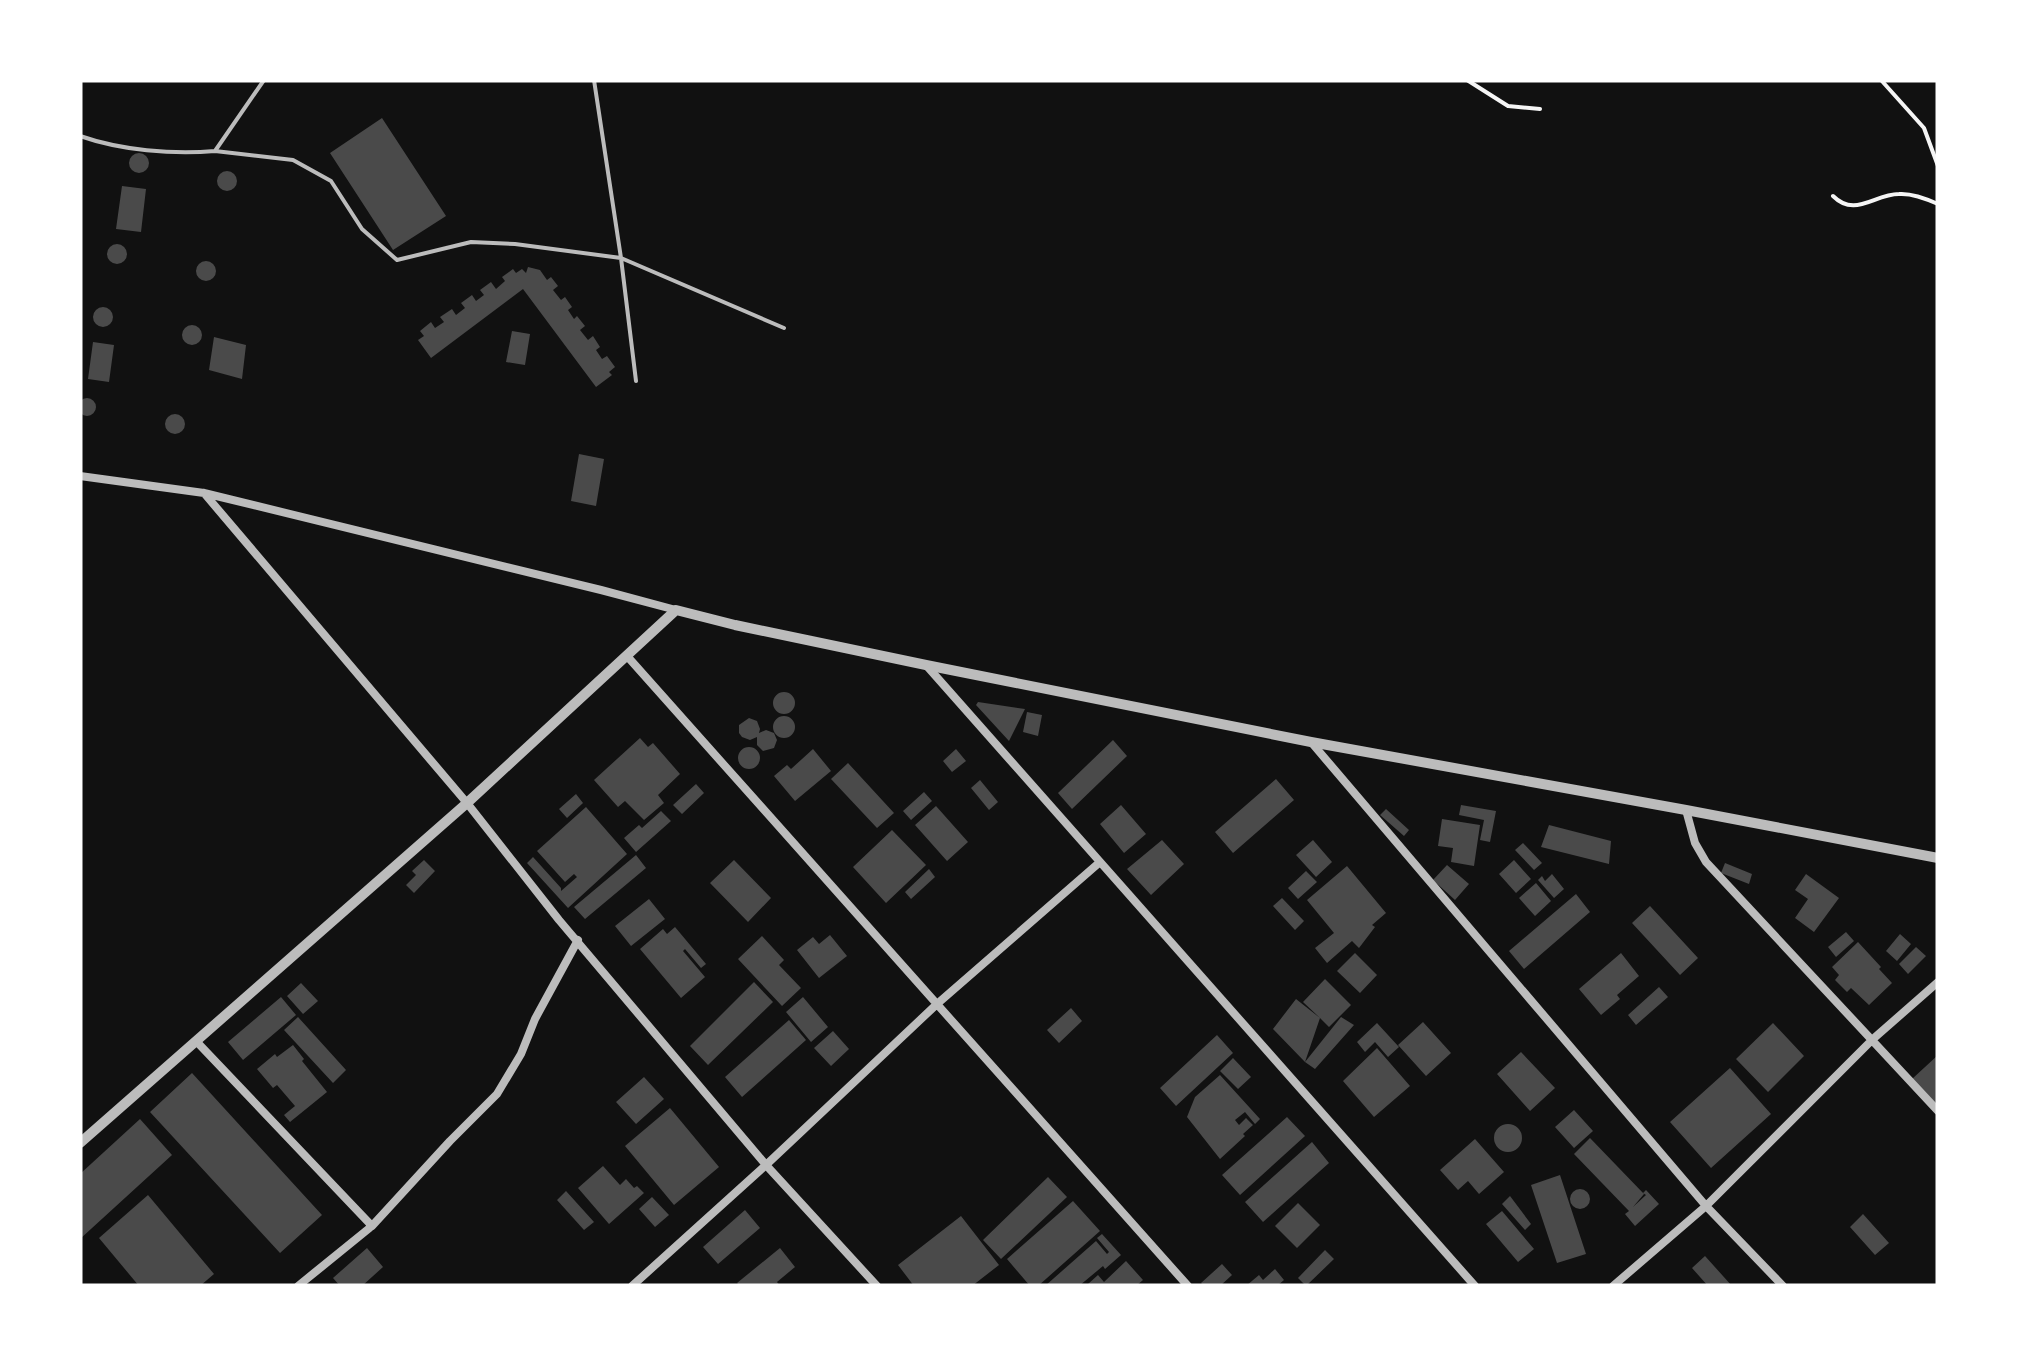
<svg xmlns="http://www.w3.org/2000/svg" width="2018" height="1366" font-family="'Libre Baskerville',serif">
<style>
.building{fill:#4a4a4a}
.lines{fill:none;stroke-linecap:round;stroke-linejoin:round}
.path{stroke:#f5f5f5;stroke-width:4}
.service{stroke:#bcbcbc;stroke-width:4}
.minor{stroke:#bcbcbc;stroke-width:8}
.tertiary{stroke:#bcbcbc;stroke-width:10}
</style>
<rect width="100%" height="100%" fill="#111"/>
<!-- building -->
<path class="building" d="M382 118 446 216 393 250 330 153Z
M129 163a10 10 0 1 1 20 0a10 10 0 1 1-20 0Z
M217 181a10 10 0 1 1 20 0a10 10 0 1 1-20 0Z
M122 186 146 189 141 232 116 229Z
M107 254a10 10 0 1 1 20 0a10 10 0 1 1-20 0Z
M196 271a10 10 0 1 1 20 0a10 10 0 1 1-20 0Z
M528 267 540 270 547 280 551 277 558 286 553 290 561 300 565 297 572 307 568 310 574 319 577 316 585 326 580 330 588 340 593 336 600 347 596 350 602 359 607 356 615 367 609 372 612 375 596 387 523 289 431 358 418 340 424 336 420 331 431 322 435 328 444 322 440 317 452 309 456 315 465 308 461 303 472 295 476 301 484 295 480 290 491 282 496 289 505 281 502 277 513 269 516 273 522 269 526 273Z
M93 317a10 10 0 1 1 20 0a10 10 0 1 1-20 0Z
M182 335a10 10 0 1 1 20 0a10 10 0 1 1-20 0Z
M512 331 530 334 525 365 506 362Z
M214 337 246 345 242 379 209 370Z
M93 342 114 345 109 382 88 379Z
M78 407a9 9 0 1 1 18 0a9 9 0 1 1-18 0Z
M165 424a10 10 0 1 1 20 0a10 10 0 1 1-20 0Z
M579 454 604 459 596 506 571 501Z
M773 703a11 11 0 1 1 22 0a11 11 0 1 1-22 0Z
M978 702 1025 709 1009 741 976 705Z
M1027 712 1042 715 1038 736 1023 732Z
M773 727a11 11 0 1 1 22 0a11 11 0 1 1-22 0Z
M749 718 757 721 760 729 759 733 766 730 774 733 777 740 774 748 763 751 757 745V737L750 740 742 737 739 733V725Z
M640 738 648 747 653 743 680 774 658 795 664 803 644 820 625 801 618 807 594 780Z
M1113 740 1127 756 1072 809 1058 793Z
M738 758a11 11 0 1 1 22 0a11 11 0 1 1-22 0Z
M813 749 831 771 795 801 774 776 787 765 791 769Z
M956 749 966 761 952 772 943 761Z
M848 763 894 813 877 828 831 779Z
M1276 779 1294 800 1233 853 1215 832Z
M980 780 998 802 989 810 971 788Z
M696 784 704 793 682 814 673 805Z
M924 792 932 801 911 820 903 811Z
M576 794 583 803 567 818 559 809Z
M1121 805 1146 834 1124 853 1100 824Z
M1461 805 1496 811 1490 842 1480 840 1484 820 1459 815Z
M936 806 968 842 947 861 915 825Z
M586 807 627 854 568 908 527 863 533 857 561 888V891L577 877 574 874 565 882 537 851Z
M1386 809 1409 830 1404 836 1380 815Z
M661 811 671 821 636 852 624 838 639 825 642 828Z
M1442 819 1480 825 1474 866 1451 862 1453 848 1438 846Z
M1549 825 1611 841 1609 864 1541 847Z
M892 830 926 865 886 903 853 867Z
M1162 840 1184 864 1151 895 1127 869Z
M1313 840 1332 862 1316 877 1296 855Z
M1523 843 1542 863 1534 870 1515 850Z
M636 855 646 868 585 919 574 907Z
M424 860 435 871 414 893 406 885 416 875 412 871Z
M734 860 771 898 748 922 710 883Z
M1514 860 1531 879 1516 893 1499 874Z
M1725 863 1752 874 1749 884 1721 873Z
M1447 865 1469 884 1455 900 1433 880Z
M1347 866 1386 913 1372 925 1375 927 1359 948 1352 941 1327 963 1315 948 1334 933 1307 900Z
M929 869 935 877 911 899 905 892Z
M1306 871 1317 882 1298 899 1288 888Z
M1552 874 1564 889 1554 898 1538 880 1542 876 1545 881Z
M1806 874 1839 898 1814 932 1795 918 1808 899 1795 890Z
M1536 883 1551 901 1535 916 1519 898Z
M1576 894 1590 912 1524 969 1509 951Z
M1282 898 1304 921 1295 930 1273 906Z
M649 899 665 919 631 946 615 926Z
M1650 906 1698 958 1680 975 1632 923Z
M675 927 706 964 701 968 685 949 683 951 705 977 681 998 640 949 663 929 667 934Z
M1846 932 1854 941 1836 957 1828 947Z
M1900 934 1911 944 1897 961 1886 951Z
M830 935 847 956 819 978 797 950 813 937 819 944Z
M762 936 784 960 779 965 801 988 782 1006 738 959Z
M1858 942 1881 967 1879 969 1892 983 1869 1005 1851 988 1847 992 1835 980 1839 975 1832 967Z
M1916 947 1926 956 1908 974 1899 964Z
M1355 953 1377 975 1360 993 1337 971Z
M1621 953 1639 976 1617 995 1620 999 1601 1015 1579 989Z
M1325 979 1351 1005 1329 1027 1320 1018 1305 1062 1273 1029 1296 999 1320 1018 1303 1002Z
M754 982 773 1002 708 1065 690 1046Z
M301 983 318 1001 303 1014 287 996Z
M1659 987 1668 997 1636 1025 1628 1015Z
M281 997 296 1015 243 1060 228 1042Z
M803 997 828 1027 811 1042 786 1012Z
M1071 1008 1082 1021 1059 1043 1047 1030Z
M298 1017 346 1070 333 1083 284 1030Z
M1341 1017 1354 1025 1315 1069 1305 1062Z
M789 1020 806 1040 742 1097 725 1077Z
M1423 1022 1451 1053 1426 1076 1398 1045Z
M1377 1023 1399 1047 1388 1057 1375 1042 1365 1052 1357 1042Z
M1773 1023 1804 1056 1768 1092 1736 1059Z
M833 1031 849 1049 831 1066 814 1048Z
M1217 1035 1233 1053 1176 1106 1160 1088Z
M293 1045 304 1059 302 1061 327 1092 290 1122 284 1115 295 1106 277 1085 273 1088 257 1069 275 1054 277 1057Z
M1377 1048 1410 1086 1374 1117 1343 1081Z
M1521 1052 1555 1088 1530 1111 1497 1074Z
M1938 1055V1106L1912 1079Z
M1233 1058 1251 1077 1238 1089 1220 1071Z
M1730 1068 1771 1114 1711 1168 1670 1122Z
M192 1073 322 1215 280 1253 150 1112Z
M1220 1075 1260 1119 1255 1124 1245 1112 1235 1120 1239 1125 1246 1118 1253 1125 1243 1134 1245 1136 1220 1159 1187 1117 1195 1097Z
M644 1077 664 1099 636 1124 616 1102Z
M670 1108 719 1167 674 1205 625 1146Z
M1574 1110 1593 1131 1574 1148 1555 1127Z
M1287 1117 1305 1136 1240 1195 1222 1175Z
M140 1119 172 1155 80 1239V1174Z
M1494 1138a14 14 0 1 1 28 0a14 14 0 1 1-28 0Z
M1590 1138 1644 1194 1633 1207 1646 1195 1643 1193 1646 1190 1659 1204 1635 1226 1625 1214 1629 1211 1574 1154Z
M1475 1139 1504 1172 1479 1194 1468 1181 1458 1190 1440 1170Z
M1312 1142 1329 1163 1263 1222 1245 1202Z
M603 1166 620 1185 626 1179 634 1188 637 1186 644 1193 609 1224 578 1188Z
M1560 1175 1586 1254 1557 1263 1531 1185Z
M1048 1177 1067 1197 1001 1259 983 1240Z
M1570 1199a10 10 0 1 1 20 0a10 10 0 1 1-20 0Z
M566 1191 594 1222 584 1230 557 1200Z
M148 1195 214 1274 200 1286H139L99 1238Z
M1510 1196 1531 1224 1525 1230 1502 1204Z
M652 1197 669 1215 655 1227 639 1209Z
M1073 1201 1100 1231 1038 1286H1030L1007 1259Z
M1298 1203 1320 1225 1297 1248 1275 1226Z
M745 1210 760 1228 718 1264 703 1247Z
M1502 1211 1534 1249 1518 1262 1486 1224Z
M1863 1214 1889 1243 1875 1255 1850 1227Z
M961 1216 999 1265 972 1286H914L898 1265Z
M1102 1234 1121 1255 1105 1269 1103 1266 1079 1286H1045L1096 1241 1107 1254 1109 1252 1097 1238Z
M367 1248 383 1267 362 1286H340L333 1278Z
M780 1248 795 1267 777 1282 780 1286H740L737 1283Z
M1325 1250 1334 1259 1306 1286 1298 1278Z
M1705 1256 1732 1286H1708L1692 1268Z
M1126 1261 1143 1280 1136 1286H1090L1088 1284 1098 1275 1104 1282Z
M1222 1264 1232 1275 1220 1286H1204L1201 1283Z
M1275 1269 1284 1280 1277 1286H1246L1259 1275 1263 1280Z"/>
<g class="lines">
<!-- path -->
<path class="path" d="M1467 80 1508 106 1540 109
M1881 80 1924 128 1938 166
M1833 196C1855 218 1874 194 1899 194 1912 193 1927 199 1938 204"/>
<!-- service -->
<path class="service" d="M594 80 621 258 636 381
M80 136C120 150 173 155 215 151L264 80
M215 151 293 160 331 181 362 229 397 260 471 242 515 244 621 258 784 328"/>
<!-- minor -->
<path class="minor" d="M80 476 204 493 601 590 676 610
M204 493 467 803 559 920 766 1165 877 1286
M627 656 1188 1286
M926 665 1475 1286
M1311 742 1706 1206 1783 1286
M1686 810 1695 843 1706 862 1938 1111
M196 1041 372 1226
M298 1286 372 1226 450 1141 497 1094 521 1054 535 1019 578 940
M632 1286 766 1165 937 1004 1100 862
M1613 1286 1706 1206 1873 1039 1938 982"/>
<!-- tertiary -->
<path class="tertiary" d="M80 1143 467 803 676 610 735 625 926 665 1311 742 1686 810 1938 858"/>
</g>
<!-- border -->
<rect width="2018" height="1366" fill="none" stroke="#ffffff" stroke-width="165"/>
</svg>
